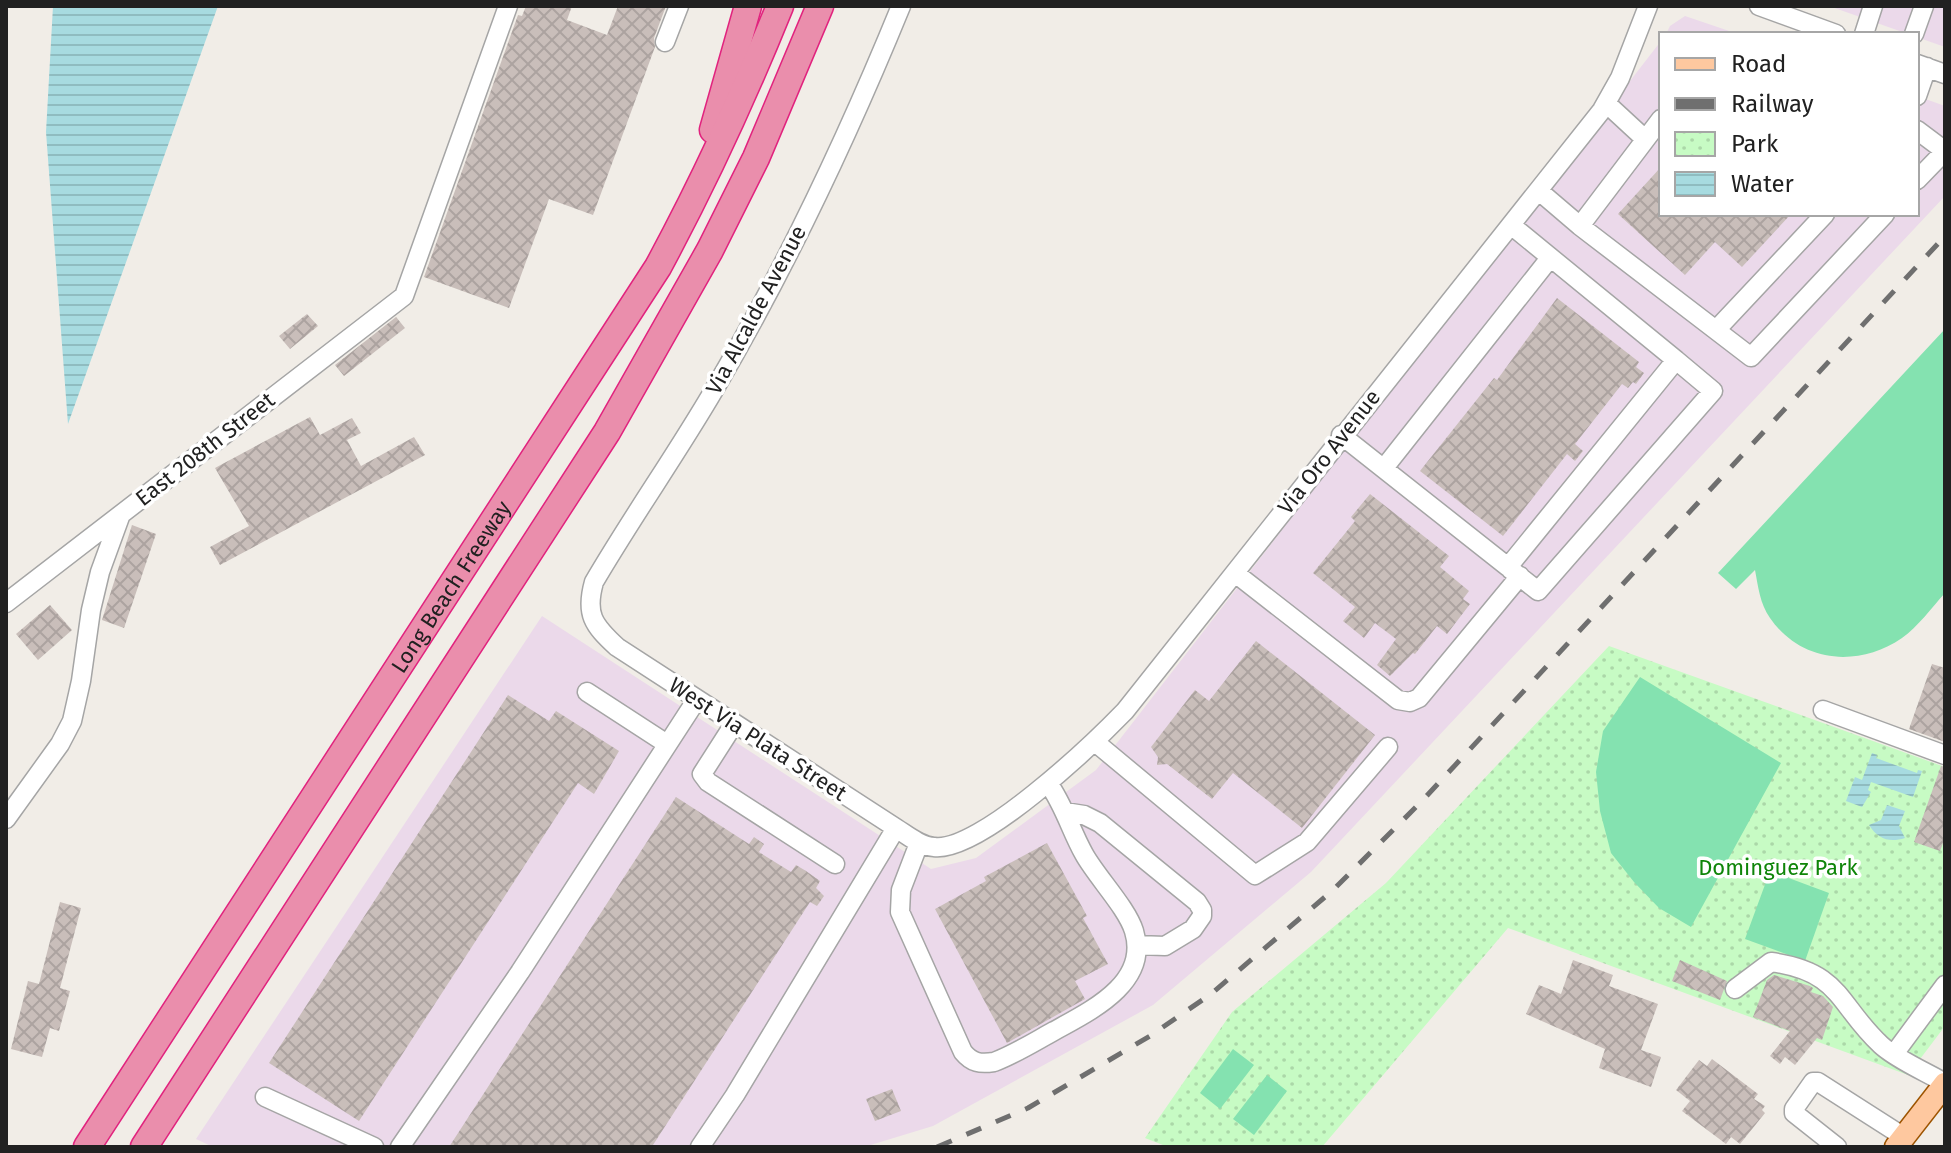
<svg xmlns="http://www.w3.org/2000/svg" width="1951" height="1153" font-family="'Fira Sans',sans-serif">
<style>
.industrial{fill:#ebd9ea}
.park{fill:url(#park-dots)}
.pitch{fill:#84e2b0}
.water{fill:url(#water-rules)}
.building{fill:url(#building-cross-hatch)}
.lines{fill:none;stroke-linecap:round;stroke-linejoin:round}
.minor-casing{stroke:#a5a5a5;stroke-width:21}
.major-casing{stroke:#9d5400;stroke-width:25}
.highway-casing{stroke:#e1237e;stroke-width:29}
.minor{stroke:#fff;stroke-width:18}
.major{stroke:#fec89f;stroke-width:22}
.highway{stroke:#ea8eac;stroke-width:26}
.rail{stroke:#6f6f6f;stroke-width:5;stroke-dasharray:16 16;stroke-linecap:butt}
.labels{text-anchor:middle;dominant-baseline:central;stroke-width:7;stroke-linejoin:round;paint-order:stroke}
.street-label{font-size:22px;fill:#212121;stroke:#fff}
.park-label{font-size:22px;fill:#0f8509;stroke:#fff}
</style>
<defs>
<pattern id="park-dots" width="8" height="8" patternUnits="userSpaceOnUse" patternTransform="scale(2)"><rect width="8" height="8" fill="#c7fbc4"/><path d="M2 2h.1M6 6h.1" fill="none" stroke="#abd7a8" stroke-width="1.8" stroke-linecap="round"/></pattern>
<pattern id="water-rules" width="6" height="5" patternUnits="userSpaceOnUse" patternTransform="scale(2)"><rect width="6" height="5" fill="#a7dbe0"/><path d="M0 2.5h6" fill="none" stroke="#8fbcc0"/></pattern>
<pattern id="building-cross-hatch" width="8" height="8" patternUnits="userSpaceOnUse" patternTransform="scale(2)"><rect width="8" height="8" fill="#c9beba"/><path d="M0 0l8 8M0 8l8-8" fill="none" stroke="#aca3a0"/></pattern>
</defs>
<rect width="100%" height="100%" fill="#f1ede7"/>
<!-- industrial -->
<path class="industrial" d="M1829 6H1945V47L1908 34Z
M1685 16 1738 34H1666L1670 26Z
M1661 41V214H1917V96L1945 106V196L1311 872 1153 1005 933 1126 864 1147H213L196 1139 542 616 931 869 976 858 1096 770Z"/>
<!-- park -->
<path class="park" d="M1609 646 1945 767V1026L1908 1075 1508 928 1322 1147H1168L1145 1138 1232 1012 1386 883Z"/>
<!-- pitch -->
<path class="pitch" d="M1945 329V593C1932 607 1918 627 1902 638 1858 668 1801 663 1770 618 1760 604 1758 586 1755 570L1736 589 1718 573Z
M1640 677 1781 763 1691 927 1659 908 1634 882 1611 853 1600 811 1596 772 1603 731Z
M1770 871 1829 893 1805 961 1745 939Z
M1233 1049 1254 1065 1220 1109 1200 1093Z
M1267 1075 1287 1091 1254 1135 1233 1119Z"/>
<!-- water -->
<path class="water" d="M53 6H218L68 424 46 132Z
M1872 753 1877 755 1876 758 1917 773 1918 770 1922 771 1913 797 1871 782 1868 790 1871 792 1862 807 1846 801 1855 777 1862 780Z
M1887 805 1905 811 1899 826 1905 838C1889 843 1878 839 1869 825L1881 820Z"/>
<!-- building -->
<path class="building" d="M526 6H572L567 20 607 35 618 6H666L654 38 655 47 593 215 549 199 509 308 424 277 518 15 522 16Z
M1661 167V214H1791L1742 267 1715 242 1685 275 1618 214Z
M1557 298 1639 362 1636 367 1644 373 1636 384 1633 382 1628 388 1622 384 1575 444 1583 451 1575 461 1567 454 1503 536 1420 471 1494 378 1497 380Z
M307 314 318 326 290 349 279 336Z
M396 317 405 328 344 376 335 365Z
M310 417 320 435 352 418 361 433 347 440 361 466 414 437 425 455 220 565 210 547 249 526 215 468Z
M1370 494 1449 556 1440 567 1469 591 1463 599 1470 604 1447 634 1437 626 1415 654 1413 653 1390 676 1377 665 1396 639 1375 623 1364 638 1343 621 1355 607 1313 573 1355 521 1351 517Z
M132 525 156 534 124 628 102 620Z
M50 605 72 630 38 660 16 634Z
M1256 641 1375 735 1302 828 1233 773 1212 799 1167 764 1157 765 1158 757 1151 747 1195 690 1209 701Z
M1932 664 1945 668V742L1909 729Z
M508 695 549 721 556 711 619 751 594 794 578 783 359 1121 269 1063Z
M1941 766 1945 767V838L1940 851 1914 842Z
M676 797 749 844 754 837 764 844 759 852 791 872 796 865 806 871 820 881 816 888 824 896 817 906 810 902 653 1145 449 1147Z
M1047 843 1087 916 1083 918 1108 964 1075 981 1085 999 1007 1043 935 909 986 881 984 877Z
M60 902 81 908 60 988 70 991 59 1031 50 1028 42 1057 11 1049 28 981 39 984Z
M1573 960 1613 975 1609 986 1658 1004 1641 1050 1661 1057 1651 1087 1599 1068 1605 1049 1526 1014 1539 985 1561 994Z
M1680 960 1727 981 1720 1000 1672 981Z
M1774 975 1810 986 1813 988 1811 992 1823 996 1833 1007 1822 1040 1817 1038 1795 1065 1785 1057 1780 1064 1770 1056 1790 1031 1753 1017 1767 980Z
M1712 1059 1758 1094 1754 1099 1765 1106 1762 1110 1765 1113 1740 1144 1731 1137 1726 1144 1682 1111 1690 1101 1676 1090 1699 1060 1707 1066Z
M892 1089 901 1111 875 1121 866 1099Z"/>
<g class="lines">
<defs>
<path id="minor" d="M901 6C847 138 786 267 714 390 676 455 632 517 594 582 585 614 593 625 617 647L896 828C907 835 920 846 934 847 979 853 1093 744 1125 711L1602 110 1620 78 1648 6
M1759 6 1836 34
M1864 34 1873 6
M1914 34 1924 6
M665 42 679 6
M1917 64 1945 74
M1917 96 1927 67
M1606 103 1645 139
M1661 119 1580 226 1751 357 1885 214
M1917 130 1945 151 1917 180
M1539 191 1580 226
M1716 330 1825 214
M1341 435 1508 567 1676 360 1511 225
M1384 468 1550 258
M1510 569 1538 591 1713 391 1676 360
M1235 573 1398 700 1410 702 1419 698 1520 576
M6 603 404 296 508 6
M587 692 667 744
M1823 710 1945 755
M734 724 702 774 708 782 835 864
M1095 742 1255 875 1307 842 1388 747
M1065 812 1084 815 1100 823 1197 902 1202 910V916L1193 929 1165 946 1137 945
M6 819 60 744 72 721 81 681 91 610 100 572 120 517
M919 843 901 890 900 912 963 1052C972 1063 980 1064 994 1062 1015 1054 1034 1042 1054 1031 1090 1011 1150 983 1134 931 1127 908 1096 876 1084 854 1071 831 1064 805 1048 783
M1735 989 1771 962C1842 972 1837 1004 1881 1045 1896 1059 1926 1072 1945 1083
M1894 1054 1945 985
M265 1097 374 1147
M400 1147 520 972 697 699
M700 1147 735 1095 896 828
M1837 1147 1794 1113V1109L1813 1082H1818L1904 1137"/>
<path id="major" d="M1896 1147 1945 1084"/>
<g id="highway">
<path d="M713 130 748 6"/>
<path id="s1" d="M87 1147 658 267C704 182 744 95 780 6"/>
<path d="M144 1147 607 432 710 250 756 158 820 6"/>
</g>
</defs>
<!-- minor casing -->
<use href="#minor" class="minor-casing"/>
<!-- major casing -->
<use href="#major" class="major-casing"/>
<!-- highway casing -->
<use href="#highway" class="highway-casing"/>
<!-- minor -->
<use href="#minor" class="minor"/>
<!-- major -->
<use href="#major" class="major"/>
<!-- highway -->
<use href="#highway" class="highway"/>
<!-- rail -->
<path class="rail" d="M937 1147 1028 1108 1150 1036 1211 994 1332 891 1422 801 1945 236"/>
</g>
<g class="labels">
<!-- street labels -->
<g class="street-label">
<text transform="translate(756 310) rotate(-62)">Via Alcalde Avenue</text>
<text transform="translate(205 449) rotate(-38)">East 208th Street</text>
<text transform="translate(1329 452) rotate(-52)">Via Oro Avenue</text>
<text stroke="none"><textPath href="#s1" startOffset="668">Long Beach Freeway</textPath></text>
<text transform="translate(758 739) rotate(33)">West Via Plata Street</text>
</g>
<!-- park labels -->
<g class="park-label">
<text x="1778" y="867">Dominguez Park</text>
</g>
</g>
<!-- border -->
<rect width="1951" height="1153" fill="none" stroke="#212121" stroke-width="16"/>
<!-- legend -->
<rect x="1659" y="32" width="260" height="184" fill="#ffffff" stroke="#a6a6a6" stroke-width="2"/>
<rect x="1675" y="58" width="40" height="12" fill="#fec89f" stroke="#a6a6a6" stroke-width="2"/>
<text x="1731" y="72" font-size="24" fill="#212121">Road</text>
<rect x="1675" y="98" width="40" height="12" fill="#6f6f6f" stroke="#a6a6a6" stroke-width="2"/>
<text x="1731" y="112" font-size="24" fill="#212121">Railway</text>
<rect x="1675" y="132" width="40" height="24" fill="url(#park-dots)" stroke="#a6a6a6" stroke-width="2"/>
<text x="1731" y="152" font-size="24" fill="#212121">Park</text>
<rect x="1675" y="172" width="40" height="24" fill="url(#water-rules)" stroke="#a6a6a6" stroke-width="2"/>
<text x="1731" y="192" font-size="24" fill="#212121">Water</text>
</svg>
